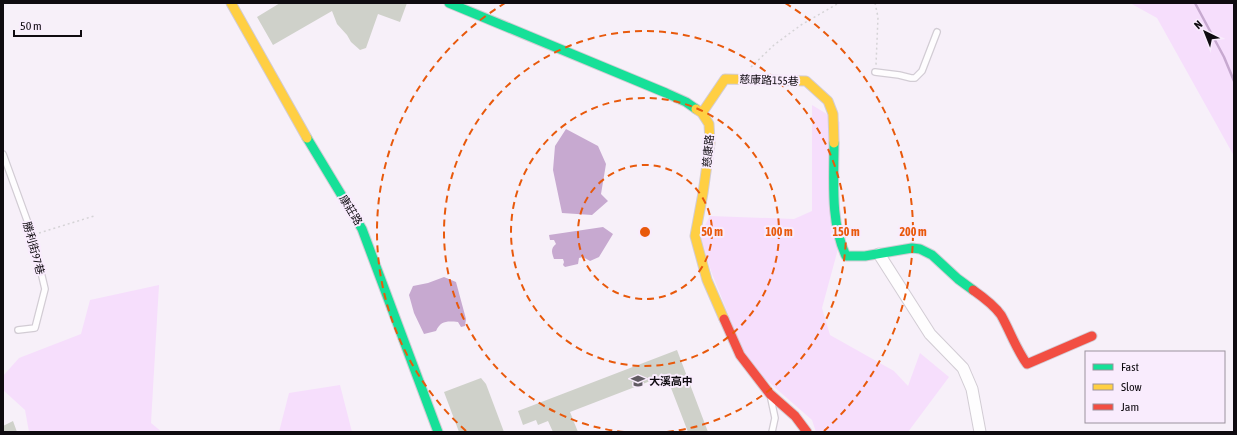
<svg xmlns="http://www.w3.org/2000/svg" width="1237" height="435" font-family="'Asap Condensed','Noto Sans TC',sans-serif">
<style>
.green{fill:#f6defc}
.water{fill:#c7a9d0}
.lines{fill:none;stroke-linecap:round;stroke-linejoin:round}
.stream{stroke:#c7a9d0;stroke-width:2.5}
.building{fill:#cfd1ca}
.lane-casing{stroke:#d2ccd4;stroke-width:8}
.street-casing{stroke:#d2ccd4;stroke-width:13}
.fast-casing{stroke:#d2ccd4;stroke-width:11}
.slow-casing{stroke:#d2ccd4;stroke-width:11}
.jam-casing{stroke:#d2ccd4;stroke-width:11}
.path{stroke:#d5d3d6;stroke-width:1.5;stroke-dasharray:2 3;stroke-linecap:butt}
.lane{stroke:#fefdfe;stroke-width:5.5}
.street{stroke:#fefdfe;stroke-width:11}
.fast{stroke:#16e098;stroke-width:9}
.slow{stroke:#ffcf43;stroke-width:9}
.jam{stroke:#f24e42;stroke-width:9}
.ring{fill:none;stroke:#e8590c;stroke-width:2;stroke-dasharray:7 5}
.labels{text-anchor:middle;dominant-baseline:central;stroke-width:4;stroke-linejoin:round;paint-order:stroke}
.street-label{font-size:11px;fill:#0f0b10;stroke:#f9ecfd}
.poi-label{font-size:11px;font-weight:bold;fill:#0f0b10;stroke:#f9ecfd;text-anchor:start}
.centre{fill:#e8590c;stroke:#f9ecfd;stroke-width:2}
.ring-label{font-size:12px;text-anchor:middle;font-weight:bold;fill:#e8590c;stroke:#f9ecfd;stroke-width:4;stroke-linejoin:round;paint-order:stroke}
</style>
<rect width="100%" height="100%" fill="#f7f0f9"/>
<!-- green -->
<path class="green" d="M1130 3H1234V156L1157 18Z
M812 105 840 122 838 249 822 308 830 335 894 371 908 386 920 353 949 377 908 432H816L812 420 748 364 711 271 700 234 710 216 794 219 812 211Z
M159 285 151 423 162 432H29L25 410 3 390V376L19 358 81 334 90 300Z
M340 385 352 432H279L289 393Z"/>
<!-- water -->
<path class="water" d="M566 129 598 146 606 164 601 194 608 201 592 215 562 213 553 170 555 146Z
M603 227 613 234 599 257 590 261 583 257 579 258 578 264 565 267 563 265 564 262 563 259H554C552 253 550 249 556 244L554 240H550L549 235Z
M444 277 456 282 466 319 465 326 461 327 458 322C446 321 441 321 436 331L424 334 414 313 409 295 413 286 428 283Z"/>
<g class="lines">
<!-- stream -->
<path class="stream" d="M1195 3 1224 57 1234 81"/>
</g>
<!-- building -->
<path class="building" d="M280 3H407L400 22 378 14 366 48 360 50 351 42 347 35 337 24 332 11 273 45 257 17Z
M677 350 708 432H688L666 375 570 412 578 432H553L548 421 538 425 536 420 523 425 518 411Z
M481 378 486 384 504 432H459L444 392Z
M13 421 17 432H3V426Z"/>
<g class="lines">
<defs>
<path id="lane" d="M875 72 899 75 911 78H915L922 71 937 32
M3 154 32 234 45 289 35 328 18 330
M771 399 775 418 772 432"/>
<path id="street" d="M879 254 930 334 963 368 972 389 980 432"/>
<path id="fast" d="M449 3 666 93 686 102 696 109
M307 138 362 229 438 432
M834 143C834 180 830 222 846 256H865L912 248 920 249 932 255 958 279 973 290"/>
<path id="slow" d="M231 3 307 138
M696 109 702 113 709 124 710 143 703 193 695 236 707 280 724 319
M702 113 725 79 806 81 828 101 833 114 834 143"/>
<path id="jam" d="M973 290C983 297 994 305 1001 315 1010 331 1016 349 1027 364L1092 336
M724 319 740 355 770 394 795 416 807 432"/>
</defs>
<!-- lane casing -->
<use href="#lane" class="lane-casing"/>
<!-- street casing -->
<use href="#street" class="street-casing"/>
<!-- fast casing -->
<use href="#fast" class="fast-casing"/>
<!-- slow casing -->
<use href="#slow" class="slow-casing"/>
<!-- jam casing -->
<use href="#jam" class="jam-casing"/>
<!-- path -->
<path class="path" d="M875 3 878 17 876 65
M751 67 774 45 801 25 839 3
M39 233 94 216"/>
<!-- lane -->
<use href="#lane" class="lane"/>
<!-- street -->
<use href="#street" class="street"/>
<!-- fast -->
<use href="#fast" class="fast"/>
<!-- slow -->
<use href="#slow" class="slow"/>
<!-- jam -->
<use href="#jam" class="jam"/>
</g>
<!-- distance rings -->
<g class="ring">
<circle cx="645" cy="232" r="67"/>
<circle cx="645" cy="232" r="134"/>
<path d="M624 432A201 201 0 1 1 666 432"/>
<path d="M466 431A268 268 0 0 1 505 3M785 3A268 268 0 0 1 824 431"/>
</g>
<!-- icons -->
<defs>
<symbol id="school-bare" viewBox="-9 -9 18 18"><path d="M0-5L7-2L0 1L-7-2ZM-4 1L0 2.5L4 1V4Q0 6-4 4Z" fill="#605b62" stroke="#f9ecfd" stroke-width="2.5" paint-order="stroke"/></symbol>
</defs>
<g fill-rule="evenodd">
<use href="#school-bare" x="628" y="371" width="20" height="20"/>
</g>
<g class="labels">
<!-- street labels -->
<g class="street-label">
<text transform="translate(769 80) rotate(2)">慈康路155巷</text>
<text transform="translate(708 151) rotate(-85)">慈康路</text>
<text transform="translate(351 210) rotate(59)">康莊路</text>
<text transform="translate(34 248) rotate(75)">勝利街97巷</text>
</g>
<!-- poi labels -->
<g class="poi-label">
<text x="649" y="381">大溪高中</text>
</g>
</g>
<circle cx="645" cy="232" r="6" class="centre"/>
<g class="ring-label">
<text x="712" y="236">50 m</text>
<text x="779" y="236">100 m</text>
<text x="846" y="236">150 m</text>
<text x="913" y="236">200 m</text>
</g>
<!-- border -->
<rect width="1237" height="435" fill="none" stroke="#0f0b10" stroke-width="8"/>
<!-- legend -->
<rect x="1085" y="351" width="140" height="72" fill="#f9ecfd" stroke="#9b929e"/>
<rect x="1093" y="364" width="20" height="6" fill="#16e098" stroke="#9b929e"/>
<text x="1121" y="371" font-size="12" fill="#0f0b10">Fast</text>
<rect x="1093" y="384" width="20" height="6" fill="#ffcf43" stroke="#9b929e"/>
<text x="1121" y="391" font-size="12" fill="#0f0b10">Slow</text>
<rect x="1093" y="404" width="20" height="6" fill="#f24e42" stroke="#9b929e"/>
<text x="1121" y="411" font-size="12" fill="#0f0b10">Jam</text>
<!-- north arrow -->
<g transform="translate(1205 32) rotate(317)" stroke="#f9ecfd" stroke-width="3" paint-order="stroke">
<path d="M0-3L7 15L0 10L-7 15Z" fill="#0f0b10"/>
<text y="-6" font-size="11" font-weight="bold" text-anchor="middle" fill="#0f0b10">N</text>
</g>
<!-- scale -->
<path d="M14 30v6h67v-6" fill="none" stroke="#0f0b10" stroke-width="2"/>
<text x="20" y="30" font-size="12" fill="#0f0b10" stroke="#f9ecfd" stroke-width="3" paint-order="stroke">50 m</text>
</svg>
